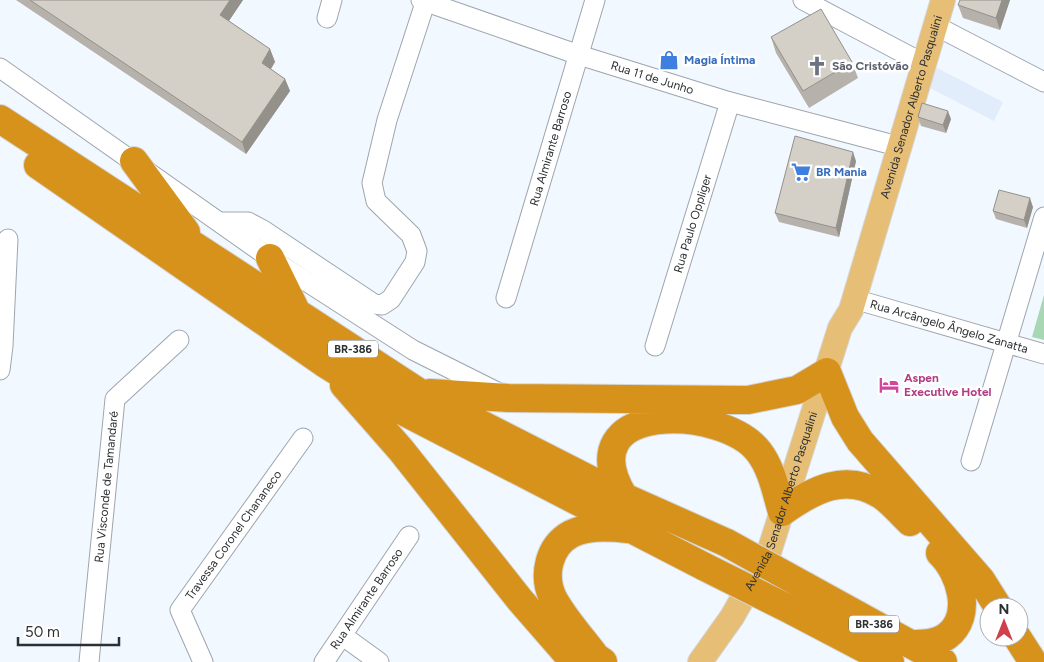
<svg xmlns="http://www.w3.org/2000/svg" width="1044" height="662" font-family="Figtree,sans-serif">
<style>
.built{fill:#e1edfb}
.green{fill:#a7d7b3}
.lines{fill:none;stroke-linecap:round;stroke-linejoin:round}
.minor-casing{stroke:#9fa5ac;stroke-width:21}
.major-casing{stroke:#d5d6d6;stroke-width:26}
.highway-casing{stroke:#d5d6d6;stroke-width:30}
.minor{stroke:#fff;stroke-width:19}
.major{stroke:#e6be76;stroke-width:24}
.highway{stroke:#d6921a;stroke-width:28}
.highway-bridge-casing{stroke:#d5d6d6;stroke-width:30;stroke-linecap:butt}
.highway-bridge{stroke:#d6921a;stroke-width:28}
.wall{fill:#b6b2ab}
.shaded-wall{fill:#94918b}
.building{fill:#d4cfc7;stroke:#94918b}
.labels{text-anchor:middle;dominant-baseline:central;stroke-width:5;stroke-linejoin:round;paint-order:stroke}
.shield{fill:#fff;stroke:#6c6e70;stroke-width:1}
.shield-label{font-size:11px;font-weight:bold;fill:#2d3032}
.shop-label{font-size:12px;font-weight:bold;fill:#366cbe;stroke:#fff;text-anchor:start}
.worship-label{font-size:12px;font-weight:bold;fill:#5b616d;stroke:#fff;text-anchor:start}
.street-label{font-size:12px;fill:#2d3032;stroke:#fff}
.hotel-label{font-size:12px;font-weight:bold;fill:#b23c85;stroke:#fff;text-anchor:start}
</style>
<rect width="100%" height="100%" fill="#f1f8ff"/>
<!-- built -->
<path class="built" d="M937 68 1003 102 994 121 928 87Z"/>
<!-- green -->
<path class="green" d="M1044 295V340L1032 337Z"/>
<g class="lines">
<defs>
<g id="minor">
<path id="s1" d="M421 0 579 55 730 102 886 143"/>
<path d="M803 0 911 57"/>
<path d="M327 18 332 0"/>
<path d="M936 26 1044 82"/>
<path d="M0 68 270 258 413 350 503 395"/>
<path d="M220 222H248L263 230 374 304 382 305 391 299 415 262 417 251 411 235 376 201 372 183 387 120 426 0"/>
<path id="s2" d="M506 298 595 0"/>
<path id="s3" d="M854 299 1044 354"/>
<path id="s4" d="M655 346 730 102"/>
<path d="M0 370 3 346 8 239"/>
<path d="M971 461 1044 217"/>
<path d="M343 636 379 662"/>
<path id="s5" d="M89 662 115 399 179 340"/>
<path id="s6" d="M203 662 180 610 303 438"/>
<path id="s7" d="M324 662 409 536"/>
</g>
<g id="major">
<path id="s8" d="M700 662 732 617 769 552 840 328 851 310 943 0"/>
</g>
<path id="highway" d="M0 119 420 393 624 497 727 543
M134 161 186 232
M38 165 324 363 393 406 705 567
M270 258 296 311
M344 385 401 450 520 600 574 662
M430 393 508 398 748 400 797 390 827 372 845 417 860 441 981 580 998 607
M624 497C566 401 723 404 759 452 772 469 776 492 782 512 813 490 845 472 881 495 892 502 901 514 910 522
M805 586 943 662
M791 610 890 662
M1017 637 1033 662
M910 644C922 644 936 644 947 636 974 616 960 572 940 553
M603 662 596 657C582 638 564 619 553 598 542 575 549 546 571 534 588 525 611 527 628 529"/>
</defs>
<!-- minor casing -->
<use href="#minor" class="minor-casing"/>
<!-- major casing -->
<use href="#major" class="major-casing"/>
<!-- highway casing -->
<use href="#highway" class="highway-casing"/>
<!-- minor -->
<use href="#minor" class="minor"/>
<!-- major -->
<use href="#major" class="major"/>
<!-- highway -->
<use href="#highway" class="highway"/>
<defs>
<path id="highway-bridge" d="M727 543 805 586
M705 567 791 610"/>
</defs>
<!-- highway-bridge casing -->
<use href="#highway-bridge" class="highway-bridge-casing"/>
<!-- highway-bridge -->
<use href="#highway-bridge" class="highway-bridge"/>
</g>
<!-- wall -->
<path class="wall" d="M16 0H243L229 21 270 49 275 62 271 69 285 79 290 91 246 154Z
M1010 0 1000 30 963 18 958 5Z
M771 37 852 62 858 78 809 108 776 53Z
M918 117 951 119 946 133 921 126Z
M856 161 839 237 779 222 775 213Z
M1033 207 1027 228 996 219 993 211Z"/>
<!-- shaded-wall -->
<path class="shaded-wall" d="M230 0H243L224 28 220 15Z
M1002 0H1010L1000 30 996 18Z
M270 49 275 62 267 75 262 63Z
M285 79 290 91 246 154 242 142Z
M948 111 951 119 946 133 943 125Z
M853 152 856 161 839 237 836 228Z
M1030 198 1033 207 1027 228 1024 220Z"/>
<!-- building -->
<path class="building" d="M30 0H230L220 15 270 49 262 63 285 79 242 142Z
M960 0H1002L996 18 958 5Z
M821 9 852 62 803 91 771 37Z
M922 103 948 111 943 125 918 117Z
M795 136 853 152 836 228 775 213Z
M999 190 1030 198 1024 220 993 211Z"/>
<!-- icons -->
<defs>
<symbol id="shop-bare" viewBox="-9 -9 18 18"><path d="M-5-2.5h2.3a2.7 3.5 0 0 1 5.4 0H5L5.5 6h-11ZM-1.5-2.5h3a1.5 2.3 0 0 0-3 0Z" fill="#3f7fe0" stroke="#fff" stroke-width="2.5" paint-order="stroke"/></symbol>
<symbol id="church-bare" viewBox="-9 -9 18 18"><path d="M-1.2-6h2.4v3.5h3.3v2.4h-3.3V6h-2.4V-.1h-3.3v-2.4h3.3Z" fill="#6b7280" stroke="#fff" stroke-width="2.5" paint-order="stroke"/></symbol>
<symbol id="supermarket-bare" viewBox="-9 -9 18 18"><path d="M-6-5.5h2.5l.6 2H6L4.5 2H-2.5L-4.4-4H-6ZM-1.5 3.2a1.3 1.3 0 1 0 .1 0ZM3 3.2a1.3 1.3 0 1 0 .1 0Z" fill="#3f7fe0" stroke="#fff" stroke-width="2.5" paint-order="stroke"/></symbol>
<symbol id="hotel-bare" viewBox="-9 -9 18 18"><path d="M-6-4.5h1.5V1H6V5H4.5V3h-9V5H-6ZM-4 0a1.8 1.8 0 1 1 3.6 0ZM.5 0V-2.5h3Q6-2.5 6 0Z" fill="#d1479c" stroke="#fff" stroke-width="2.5" paint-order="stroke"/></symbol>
</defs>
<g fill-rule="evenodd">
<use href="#shop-bare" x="655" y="46" width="28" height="28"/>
<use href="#church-bare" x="803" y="52" width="28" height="28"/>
<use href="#supermarket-bare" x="787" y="158" width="28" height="28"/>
<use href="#hotel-bare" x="875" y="371" width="28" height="28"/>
</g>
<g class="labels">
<!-- shield labels -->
<g class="shield">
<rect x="328" y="340.5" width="50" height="17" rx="4"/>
<rect x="849" y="615.5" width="50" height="17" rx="4"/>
</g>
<g class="shield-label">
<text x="353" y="349">BR-386</text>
<text x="874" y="624">BR-386</text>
</g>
<!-- shop labels -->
<g class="shop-label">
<text x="684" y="60">Magia Íntima</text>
<text x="816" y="172">BR Mania</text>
</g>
<!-- worship labels -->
<g class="worship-label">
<text x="832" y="66">São Cristóvão</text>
</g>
<!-- street labels -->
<g class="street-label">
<text stroke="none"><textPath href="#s1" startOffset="244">Rua 11 de Junho</textPath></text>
<text stroke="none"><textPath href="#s8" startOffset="598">Avenida Senador Alberto Pasqualini</textPath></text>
<text stroke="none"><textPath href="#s2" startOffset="156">Rua Almirante Barroso</textPath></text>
<text stroke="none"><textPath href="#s4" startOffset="128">Rua Paulo Oppliger</textPath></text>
<text stroke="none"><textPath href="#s3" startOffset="99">Rua Arcângelo Ângelo Zanatta</textPath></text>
<text stroke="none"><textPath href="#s5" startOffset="176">Rua Visconde de Tamandaré</textPath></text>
<text stroke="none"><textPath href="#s8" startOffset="182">Avenida Senador Alberto Pasqualini</textPath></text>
<text stroke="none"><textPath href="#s6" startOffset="149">Travessa Coronel Chananeco</textPath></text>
<text stroke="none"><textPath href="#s7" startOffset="76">Rua Almirante Barroso</textPath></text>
</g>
<!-- hotel labels -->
<g class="hotel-label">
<text x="904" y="378">Aspen<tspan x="904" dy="14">Executive Hotel</tspan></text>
</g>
</g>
<!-- north arrow -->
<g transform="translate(1004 622)"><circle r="24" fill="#ffffff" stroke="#abacad"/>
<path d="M0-4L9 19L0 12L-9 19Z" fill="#d0404c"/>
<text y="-8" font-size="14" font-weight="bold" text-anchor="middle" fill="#2d3032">N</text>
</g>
<!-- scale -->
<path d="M18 637v8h101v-8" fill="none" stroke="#2d3032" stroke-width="2.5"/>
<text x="25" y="637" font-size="15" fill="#2d3032" stroke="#ffffff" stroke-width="4" paint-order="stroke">50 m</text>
</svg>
